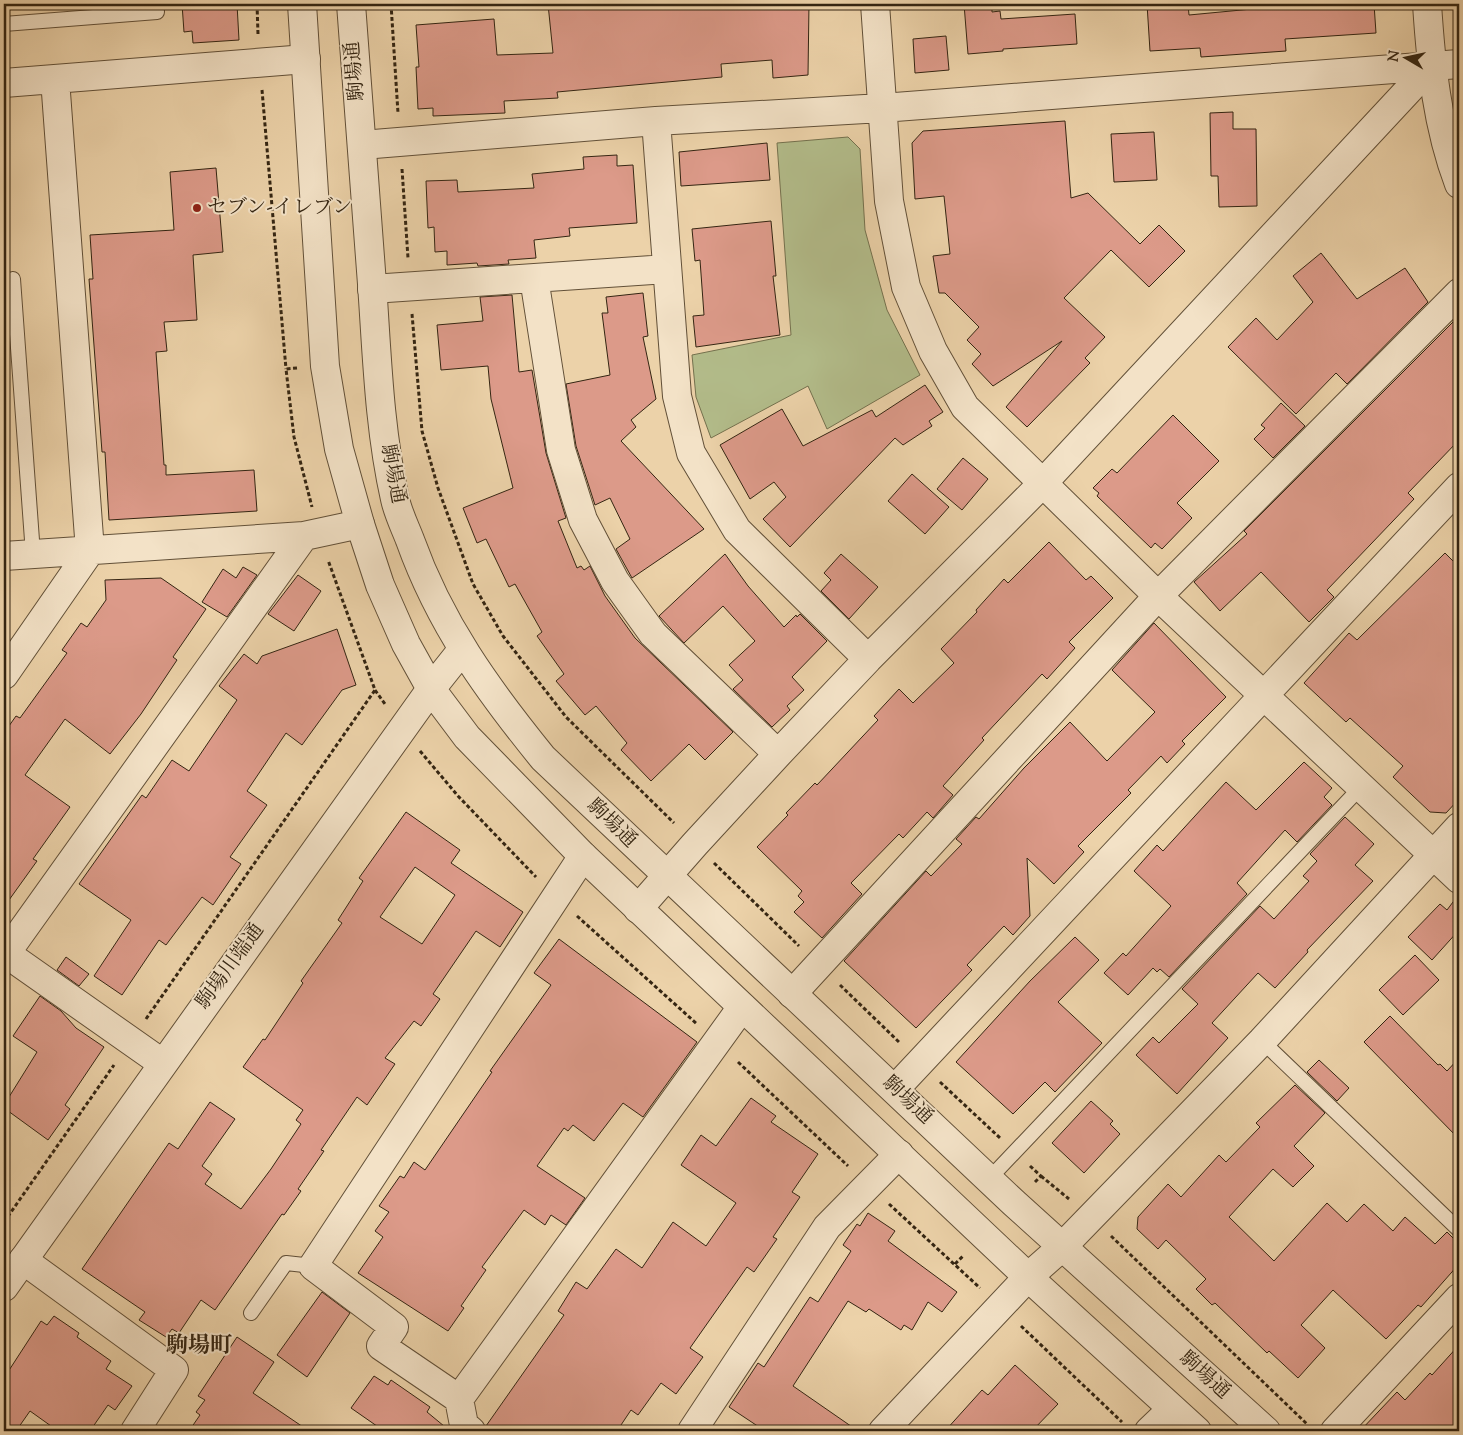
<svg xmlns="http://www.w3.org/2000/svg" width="1463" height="1435" font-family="'Sorts Mill Goudy','Noto Serif JP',serif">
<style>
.green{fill:#b3bd8b;stroke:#74714e}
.building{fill:#dc9a89;stroke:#342512;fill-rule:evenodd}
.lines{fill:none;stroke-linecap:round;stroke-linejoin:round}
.service-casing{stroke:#625038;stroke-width:16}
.minor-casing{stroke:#625038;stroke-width:30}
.tertiary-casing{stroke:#625038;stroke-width:30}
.path{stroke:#342512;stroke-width:3;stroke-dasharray:4 2.5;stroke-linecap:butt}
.service{stroke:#f3e2c7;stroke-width:14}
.minor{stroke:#f3e2c7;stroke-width:28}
.tertiary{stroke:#f3e2c7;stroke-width:28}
.poi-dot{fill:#8f2418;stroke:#f3e2c7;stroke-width:2}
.labels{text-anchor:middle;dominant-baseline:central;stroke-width:4;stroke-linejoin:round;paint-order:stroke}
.street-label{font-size:20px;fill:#342512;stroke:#f3e2c7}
.poi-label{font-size:20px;fill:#342512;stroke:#f3e2c7;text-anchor:start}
.quarter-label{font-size:22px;font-weight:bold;fill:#342512;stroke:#f3e2c7}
</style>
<rect width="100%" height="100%" fill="#ecd2a9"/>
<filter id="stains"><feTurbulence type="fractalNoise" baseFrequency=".004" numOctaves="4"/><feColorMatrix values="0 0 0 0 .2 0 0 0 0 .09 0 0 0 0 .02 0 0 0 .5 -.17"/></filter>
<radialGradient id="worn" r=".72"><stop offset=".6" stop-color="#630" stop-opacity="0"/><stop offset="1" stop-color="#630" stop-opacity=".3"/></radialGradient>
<!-- green -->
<path class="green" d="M848 137 860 149 865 230 887 310 920 375 827 429 808 386 711 438 696 397 692 355 791 335 777 143Z"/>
<!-- building -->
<path class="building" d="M182 4H237L239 40 193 43 192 31 184 32Z
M548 4H809L808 75 773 78 772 60 721 64 722 77 557 92 558 98 504 101 505 113 433 116V108L418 109 416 67H419L416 25 494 19 497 55 553 53Z
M964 4H992V12L1000 11 1001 19 1075 14 1077 44 1003 49V51L968 54Z
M1147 4H1188L1189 15 1252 9V4H1374L1376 33 1285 39 1286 51 1201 57 1200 48 1150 51Z
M946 36 949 70 915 73 913 39Z
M1233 112V129H1256L1257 206 1219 207 1218 176H1211L1210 113Z
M1065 121 1071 198 1088 193 1140 244 1159 225 1185 251 1149 287 1111 250 1064 298 1105 337 1085 358 1090 363 1027 427 1006 407 1062 341 993 386 972 364 981 354 967 340 979 327 945 293H939L933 256 950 254 944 196 915 199 912 143 923 131Z
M1154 132 1157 180 1114 182 1111 134Z
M767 143 770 180 681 186 679 152Z
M617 155V166L633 165 637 223 569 228 570 236 534 240 536 258 508 260 509 264 478 266 477 263 447 265V251L435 252 434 227 428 228 426 181 457 180 458 192 534 188 532 174 584 169 583 157Z
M216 168 223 252 193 255 197 320 164 322 167 351 156 352 164 465H166V475L254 470 257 511 109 520 105 452H102L89 279H93L90 235 174 230 170 172Z
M771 221 776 276H773L780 335 696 347 693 316 704 315 700 260 695 261 692 229Z
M1321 253 1357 299 1405 268 1428 302 1347 384 1336 373 1296 414 1228 347 1256 318 1277 340 1313 302 1293 276Z
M643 293 648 336 643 337 656 399 631 420 636 427 621 441 704 529 632 578 616 549 630 539 610 498 595 505 576 446 566 384 610 375 602 313H608L606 297Z
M512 295 519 372 532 370 546 453 566 518 558 521 577 568 581 566 584 570 590 566 605 596 635 638 733 732 705 760 689 744 651 781 621 750 627 743 596 706 585 715 556 681 564 674 537 636 542 632 515 584 509 587 486 539 477 543 463 508 513 488 491 399 488 366 441 370 437 325 483 321 480 297Z
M1459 316V440L1408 493 1414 499 1327 590 1334 597 1309 622 1261 572 1220 611 1194 582 1247 534 1244 531Z
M925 385 943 412 929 421 932 426 903 445 895 438 790 547 763 519 786 497 774 482 750 499 720 445 782 409 803 446 872 410 876 417Z
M1281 403 1305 426 1273 458 1254 439 1265 428 1261 425Z
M1173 415 1219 461 1177 503 1192 518 1162 549 1155 543 1151 548 1097 496 1099 493 1093 488 1112 469 1117 473Z
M963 458 988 479 962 510 937 489Z
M912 474 949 507 925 534 888 501Z
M1049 542 1086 580 1091 576 1113 598 1069 642 1075 648 1047 679 1042 674 982 738 984 740 943 786 953 795 933 818 927 812 903 838 899 834 851 883 862 894 822 938 794 912 804 902 798 896 802 891 757 847 788 815 786 813 815 783 817 785 878 720 874 716 899 689 913 703 954 663 941 649 977 612 976 610 1004 579 1008 583Z
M1445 553 1459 567V799L1446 813 1430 812 1393 777 1403 766 1350 718 1346 722 1304 683 1349 633 1357 640Z
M725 554 748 586 784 627 796 615 797 617 800 614 827 641 792 677 804 690 787 706 790 710 772 727 733 689 743 680 729 665 755 641 723 606 684 643 659 616Z
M841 554 878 587 849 619 821 591 831 580 824 573Z
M243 567 257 575 227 617 202 602 223 569 236 578Z
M298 575 321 591 294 631 268 614Z
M161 578 206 609 173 657 177 660 141 714 110 754 65 719 25 775 70 807 33 859 37 861 4 907V733L16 716 20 718 67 653 62 650 81 623 87 627 106 600 105 580Z
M1154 623 1226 697 1182 741 1185 744 1167 763 1161 756 1128 790 1131 793 1078 846 1084 852 1054 884 1027 858 1030 916 1013 935 1004 926 967 965 972 970 916 1028 844 961 926 871 931 876 962 844 956 839 976 817 979 819 1024 768 1070 722 1107 761 1155 712 1112 670Z
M337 629 356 685 342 690 302 745 286 733 247 791 267 805 230 857 241 864 213 905 202 897 166 945 159 940 122 995 94 976 131 920 79 884 142 795 146 798 172 760 189 771 237 700 219 686 244 654 257 664 262 656Z
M1304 762 1332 788 1324 797 1332 805 1297 842 1285 830 1237 883 1247 894 1169 977 1160 969 1157 972 1153 968 1128 995 1104 973 1123 953 1126 956 1171 906 1134 871 1157 845 1163 851 1226 782 1256 810Z
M406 812 460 850 451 863 523 912 500 947 476 931 433 994 440 999 421 1026 414 1021 385 1058 395 1064 367 1105 357 1097 321 1150 324 1151 298 1189 301 1191 284 1215 282 1214 215 1310 201 1300 179 1333 172 1329 166 1337 139 1320 145 1312 82 1269 169 1143 178 1149 210 1102 235 1119 202 1166 212 1174 205 1184 241 1209 271 1169 301 1124 296 1120 303 1110 243 1067 263 1039 265 1040 303 983 301 981 342 923 338 920 363 881 359 878ZM415 867 455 895 422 944 380 917Z
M1345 817 1374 844 1355 865 1373 881 1307 950 1308 952 1275 988 1258 973 1212 1023 1228 1038 1177 1094 1136 1055 1153 1037 1159 1043 1198 1004 1182 989 1260 906 1274 919 1309 881 1303 876 1317 861 1310 854Z
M1459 894V930L1432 960 1408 937 1440 904 1447 910Z
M1075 937 1099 960 1058 1002 1102 1043 1055 1092 1045 1082 1013 1114 956 1062 1030 981Z
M559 939 697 1042 643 1117 623 1103 594 1141 573 1125 568 1131 564 1128 537 1166 585 1198 566 1225 551 1215 545 1225 524 1210 482 1267 486 1270 461 1306 464 1308 448 1331 358 1273 383 1237 375 1231 389 1212 379 1206 400 1176 404 1178 414 1162 425 1170 492 1072 490 1071 551 985 534 973Z
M1415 955 1439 980 1403 1015 1379 990Z
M66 957 89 974 79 986 57 970Z
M40 996 61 1011 76 1028 104 1047 65 1105 70 1109 48 1140 4 1108V1105L37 1052 13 1036Z
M1390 1016 1438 1065 1440 1064 1447 1071 1459 1058V1139L1364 1042Z
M1319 1060 1349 1088 1337 1101 1307 1072Z
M1295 1085 1325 1113 1294 1146 1314 1166 1293 1187 1273 1169 1229 1217 1274 1261 1327 1203 1347 1222 1364 1204 1393 1231 1405 1217 1435 1244 1447 1232 1459 1244V1264L1421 1307 1418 1305 1386 1339 1333 1290 1301 1325 1325 1348 1298 1378 1269 1351 1267 1353 1215 1303 1212 1305 1196 1289 1206 1279 1166 1240 1158 1249 1137 1229 1138 1217 1168 1184 1181 1197 1219 1155 1226 1162 1260 1127 1256 1123Z
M751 1098 776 1116 771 1122 818 1154 792 1192 800 1197 773 1237 777 1239 754 1272 747 1267 690 1348 703 1357 676 1394 661 1383 638 1415 631 1410 617 1431H486V1426L564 1315 558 1311 576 1282 587 1289 616 1249 642 1268 673 1222 706 1246 736 1203 681 1165 701 1135 716 1146Z
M1091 1101 1113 1121 1110 1124 1120 1134 1084 1173 1052 1143Z
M868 1213 895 1231 888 1241 957 1292 942 1312 928 1302 912 1330 904 1325 901 1330 869 1309 866 1312 848 1301 793 1386 858 1431H765L729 1407 758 1363 764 1367 810 1297 818 1302 851 1251 843 1245 857 1224 860 1226Z
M322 1292 350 1313 307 1377 277 1355Z
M54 1316 79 1333 77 1337 111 1361 106 1369 132 1386 115 1410 108 1405 90 1431H58L30 1411 16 1431H4V1378L41 1321 47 1325Z
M237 1337 274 1362 253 1393 309 1431H189L200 1415 196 1412 205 1400 198 1396Z
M1459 1345V1431H1360L1397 1392 1405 1400 1430 1373 1432 1375Z
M1015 1365 1058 1404 1032 1431H945L982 1390 988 1395Z
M374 1376 388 1385 391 1380 430 1407 427 1412 450 1431H384L351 1408Z"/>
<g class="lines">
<defs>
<path id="service" d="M4 24 157 12 156 4
M13 279 33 554
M1262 1041 1459 1230
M989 1179 1361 787
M251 1313 286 1263 313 1266"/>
<path id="minor" d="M875 4 889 201 906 287 933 351 965 407 1158 596 1459 879
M4 83 306 59
M656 121 677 396 691 453 737 530 868 659
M362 145 656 121 882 108 1459 64
M534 278 561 450 583 520 615 581 653 634 778 754
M372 289 667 269
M4 556 304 536 360 524
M4 675 90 551 55 79
M583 856 313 1266 394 1327 381 1346 459 1399 742 1007
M638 909 695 844 778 754 868 659 1042 484 1431 66
M4 952 162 1063
M4 956 304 536
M792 994 1158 596 1459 293
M895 1089 1459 487
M23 1260 174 1370 135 1431
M459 1399 464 1425 471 1431
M692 1431 827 1227 899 1154
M883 1431 1028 1277 1062 1247 1262 1041 1459 827
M1149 1431 1172 1409
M1335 1431 1459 1298"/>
<path id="tertiary" d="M302 4 325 366 339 449 360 524 380 585 406 644 431 689 467 737 583 856 1028 1277 1197 1431
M351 4C358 97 365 190 372 284 377 355 379 428 395 499 398 513 405 527 410 540 440 624 487 689 543 758L1014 1203 1266 1431
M1427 4C1431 65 1437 126 1459 184
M4 1287 431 689 462 650"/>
</defs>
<!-- service casing -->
<use href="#service" class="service-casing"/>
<!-- minor casing -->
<use href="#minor" class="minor-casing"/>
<!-- tertiary casing -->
<use href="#tertiary" class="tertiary-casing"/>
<!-- path -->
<path class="path" d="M257 4 258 34
M391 4 398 113
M262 90 286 369
M402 169 408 258
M412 314 422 431 438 488 473 584 503 636 566 717 674 823
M297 368 286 369 294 437 312 507
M375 690 385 704
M420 751 458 796 536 877
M714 863 799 946
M577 916 697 1024
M840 985 900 1043
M146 1019 375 690 328 560
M738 1062 848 1166
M940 1082 1000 1138
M1030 1166 1041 1176 1035 1182
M1041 1176 1069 1199
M889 1204 980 1288
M4 1222 114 1065
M1111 1236 1307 1424
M955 1264 964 1255
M1021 1326 1122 1422"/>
<!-- service -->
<use href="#service" class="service"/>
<!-- minor -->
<use href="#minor" class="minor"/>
<!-- tertiary -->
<use href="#tertiary" class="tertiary"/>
</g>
<!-- markers -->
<circle class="poi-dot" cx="197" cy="208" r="5"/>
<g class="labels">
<!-- street labels -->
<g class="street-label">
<text transform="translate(356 71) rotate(-95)">駒場通</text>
<text transform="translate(392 474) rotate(79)">駒場通</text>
<text transform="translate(611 824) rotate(44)">駒場通</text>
<text transform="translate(231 967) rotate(-54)">駒場川端通</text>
<text transform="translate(907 1101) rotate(43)">駒場通</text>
<text transform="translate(1204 1376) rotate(42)">駒場通</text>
</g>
<!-- poi labels -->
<g class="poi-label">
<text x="207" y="208">セブン-イレブン</text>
</g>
<!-- quarter labels -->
<g class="quarter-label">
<text x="199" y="1347">駒場町</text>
</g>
</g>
<!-- margin -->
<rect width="1463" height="1435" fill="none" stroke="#ecd2a9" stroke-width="20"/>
<rect x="5" y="5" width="1453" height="1425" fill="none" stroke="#342512" stroke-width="2.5"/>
<rect x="10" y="10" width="1443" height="1415" fill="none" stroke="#342512"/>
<!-- north arrow -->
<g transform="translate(1406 58) rotate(279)" stroke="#f3e2c7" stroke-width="4" paint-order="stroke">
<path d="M0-4L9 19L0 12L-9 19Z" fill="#342512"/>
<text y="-8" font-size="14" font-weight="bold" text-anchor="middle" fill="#342512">N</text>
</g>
<rect width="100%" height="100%" filter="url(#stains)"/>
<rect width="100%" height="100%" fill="url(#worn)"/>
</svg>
